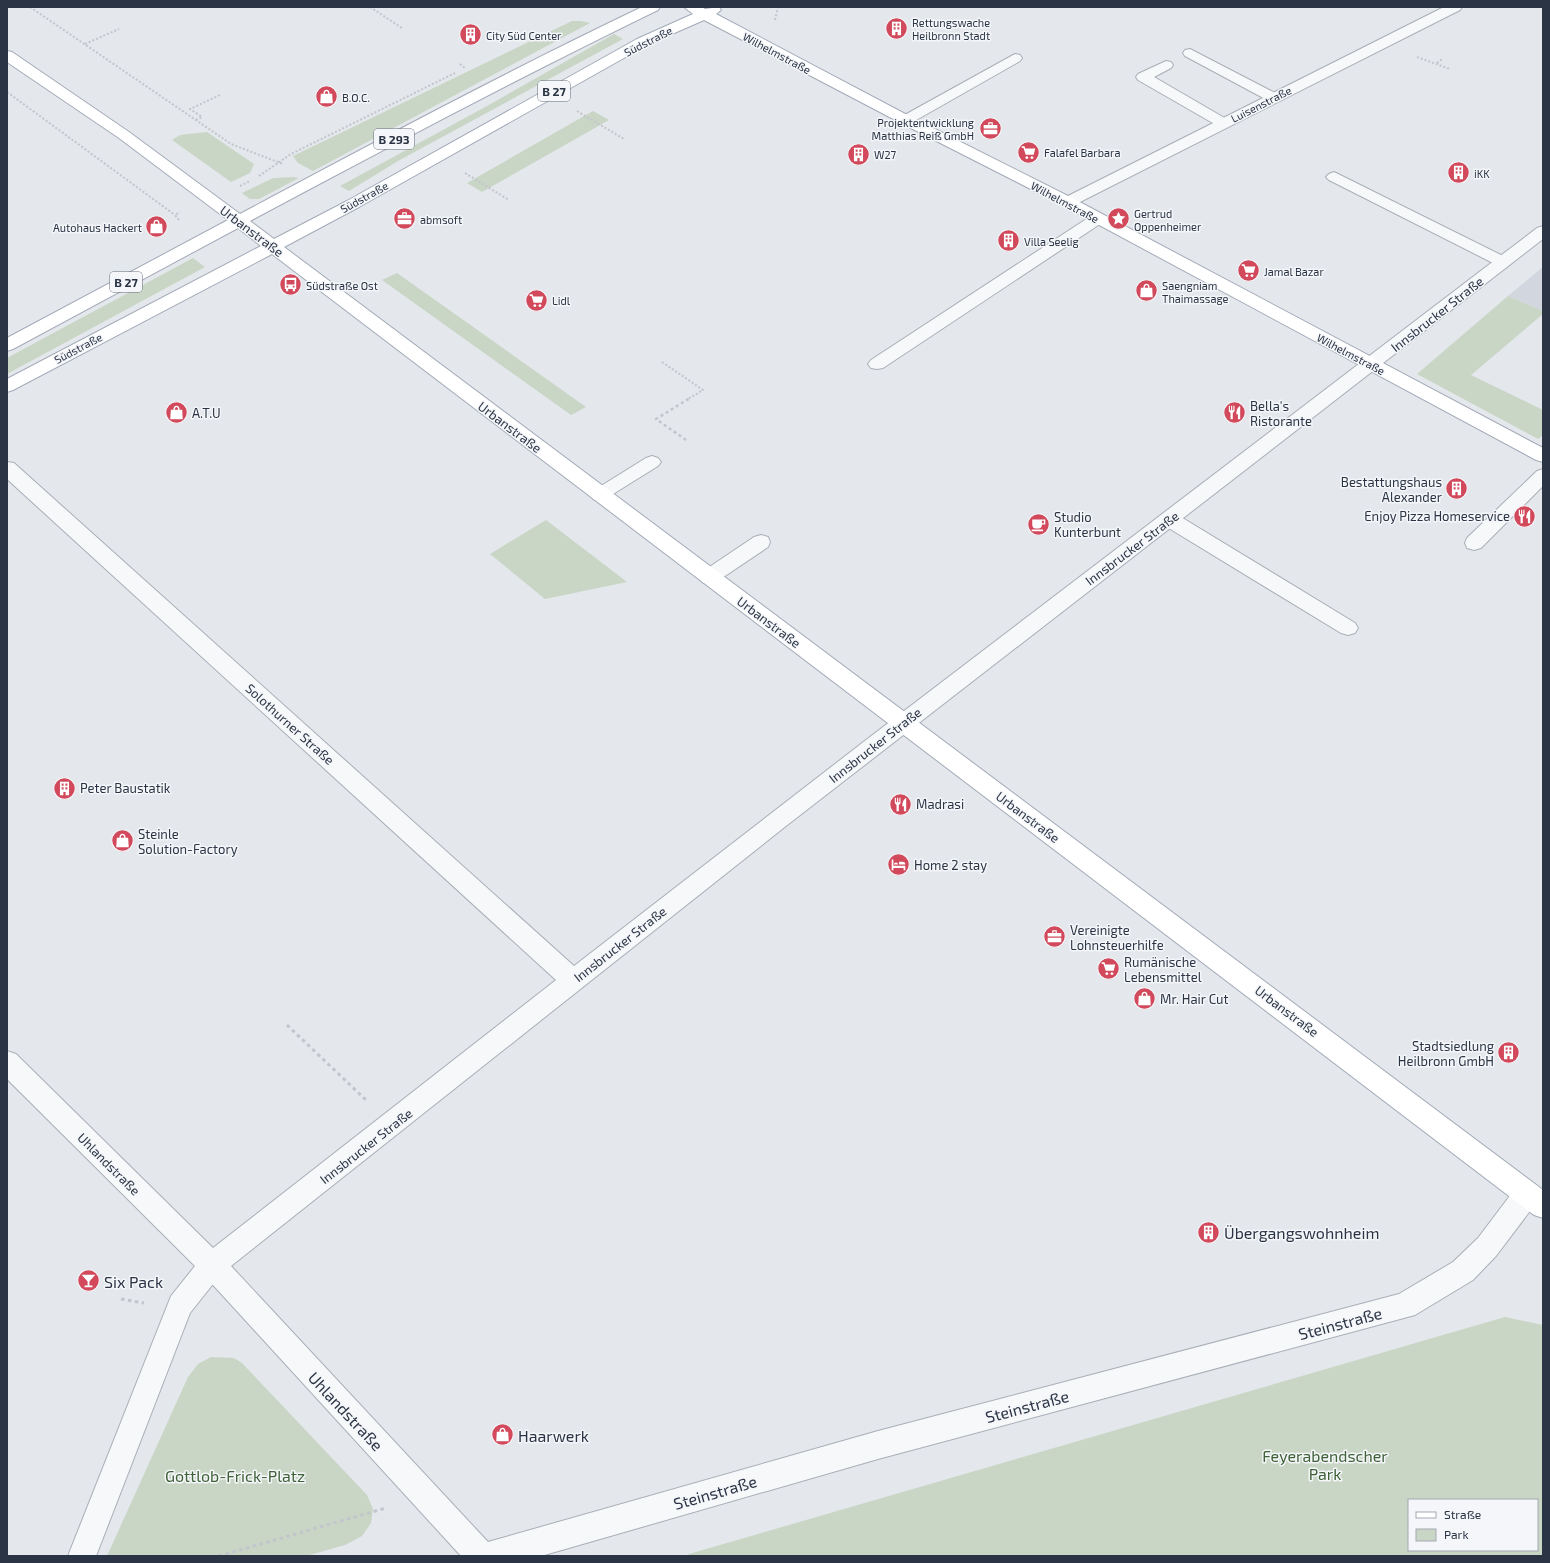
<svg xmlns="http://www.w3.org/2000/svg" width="1550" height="1563" font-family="'Exo 2',sans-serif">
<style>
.built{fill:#d2d6de}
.green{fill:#c9d6c5;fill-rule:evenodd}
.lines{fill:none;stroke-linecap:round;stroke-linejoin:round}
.lane-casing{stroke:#a9aeb7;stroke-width:2}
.street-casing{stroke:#a9aeb7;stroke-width:2}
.primary-casing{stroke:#a3abb8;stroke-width:2}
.path-far2{stroke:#c2c5cb;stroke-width:2;stroke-dasharray:2 2;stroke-linecap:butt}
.path-far1{stroke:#c2c5cb;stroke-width:2.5;stroke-dasharray:3 3;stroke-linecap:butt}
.path{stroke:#c2c5cb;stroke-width:3;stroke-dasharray:3.5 3.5;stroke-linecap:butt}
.lane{fill:#f7f8fa;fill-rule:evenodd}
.street{fill:#f7f8fa;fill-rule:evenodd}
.primary{fill:#fff;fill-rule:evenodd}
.labels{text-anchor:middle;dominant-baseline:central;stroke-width:3;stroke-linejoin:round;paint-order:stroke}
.far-poi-label{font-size:11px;fill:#2b3445;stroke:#f4f6f9;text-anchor:start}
.far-street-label{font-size:11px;fill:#2b3445;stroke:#f4f6f9}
.shield{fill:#f4f6f9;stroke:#676e7b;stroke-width:1}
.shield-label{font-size:12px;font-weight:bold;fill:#2b3445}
.street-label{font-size:13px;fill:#2b3445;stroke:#f4f6f9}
.poi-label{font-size:13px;fill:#2b3445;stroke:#f4f6f9;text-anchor:start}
.near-poi-label{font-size:16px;fill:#2b3445;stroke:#f4f6f9;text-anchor:start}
.near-street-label{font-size:16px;fill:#2b3445;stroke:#f4f6f9}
.near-park-label{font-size:16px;fill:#3f6138;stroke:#f4f6f9}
</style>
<rect width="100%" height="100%" fill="#e4e7ec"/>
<!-- built -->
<path class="built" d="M1543 267V311L1508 296Z"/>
<!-- green -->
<path class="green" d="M572 21H581L590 23 313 171 298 163 293 156Z
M614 34 623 39 398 161 349 191 340 186 487 106Z
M593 111 609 120 482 192 467 183Z
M207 132 254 164 250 173 231 182 172 140 180 135Z
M293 177 299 178 259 199H250L242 193 273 178Z
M193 258 205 267 7 374V358Z
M397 273 586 407 571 415 382 280Z
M1508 296 1543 311V314L1471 375 1543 410V435L1538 439 1417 374Z
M546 520 627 582 545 599 490 554Z
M1505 1317 1543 1325V1556H687L689 1554ZM1409 1500H1537V1550H1409Z
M211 1357 234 1358 242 1363 367 1495 373 1509 371 1523 362 1536 345 1545 306 1556H107L188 1377 198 1364Z"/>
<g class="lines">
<defs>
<path id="lane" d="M1190 49 1279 95 1281 98 1279 101H1269L1185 56 1183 53 1185 50Z
M1015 54 1020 55 1022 58 1020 61 911 123H901L899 120 901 117Z
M1166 61 1171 62 1173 65 1171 68 1154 77 1228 120 1230 123 1228 126H1218L1138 80 1136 77 1138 74Z
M1334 172 1509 259 1511 262 1509 265 1503 267 1497 265 1329 180 1326 177 1329 174Z
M1097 214 1103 216 1105 219 1103 222 883 368 877 369 871 368 868 364 871 360 1091 216Z
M652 456 658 458 661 462 658 466 605 499 599 501 593 499 590 495 593 491 646 458Z
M1543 469V486L1481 548 1474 550 1467 548 1465 543 1467 538 1537 471Z
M1169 513 1176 514 1355 623 1358 628 1355 633 1348 635 1341 633 1162 524 1160 519 1162 514Z
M761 535 768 537 770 542 768 547 716 582 709 584 702 582 699 577 702 572 754 537Z
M212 1253 221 1256 225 1265 221 1274 190 1313 96 1556H68L171 1296 203 1256Z"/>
<path id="street" d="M1444 7H1462L1460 10 1074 205 1068 207 1062 205 1060 202 1062 199Z
M1543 226V239L786 826 231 1266 488 1542 878 1431 1399 1294 1453 1262 1478 1238 1518 1185 1527 1182 1536 1185 1540 1194 1536 1203 1496 1256 1473 1280 1415 1315 878 1459 541 1556H461L203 1274 7 1079V1051L16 1054 213 1248 556 980 7 479V462L14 463 574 966 866 740 1537 228Z"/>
<path id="primary" d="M642 7H660L658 10C520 77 385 149 250 221L274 239 347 201 637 39 693 14 684 7H702L705 9 719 7 721 10 716 14 911 117 1074 199 1543 448V462L1536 460 1062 205 901 123 704 20 647 45 359 207 284 247 1543 1190V1218L1534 1215 272 254 13 390 7 392V379L261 246 238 228 13 349 7 351V338L228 220 119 138 7 62V51L12 52 129 132 240 214C373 143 506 72 642 7Z"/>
</defs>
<!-- lane casing -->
<use href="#lane" class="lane-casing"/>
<!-- street casing -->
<use href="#street" class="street-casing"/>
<!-- primary casing -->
<use href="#primary" class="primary-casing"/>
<!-- path-far2 -->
<path class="path-far2" d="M30 7 231 144 283 164
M370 7 402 28
M775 20 778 7
M85 44 119 29
M1417 57 1450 69
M1437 63 1442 59
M460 64 465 68
M7 92 175 215
M577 111 624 139
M196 120 202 117 190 109 220 95
M465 173 509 200
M259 176 291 154 455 73
M240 186 250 181
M179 220 175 215 180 212
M662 362 703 390 688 399"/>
<!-- path-far1 -->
<path class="path-far1" d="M686 440 656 419 690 398"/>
<!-- path -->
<path class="path" d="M287 1025 366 1100
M121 1299 144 1303
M219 1556 386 1508"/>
<!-- lane -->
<use href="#lane" class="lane"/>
<!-- street -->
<use href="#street" class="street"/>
<!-- primary -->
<use href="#primary" class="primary"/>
</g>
<!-- icons -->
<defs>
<symbol id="building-disc" viewBox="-11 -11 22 22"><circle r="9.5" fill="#d1495b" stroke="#f4f6f9"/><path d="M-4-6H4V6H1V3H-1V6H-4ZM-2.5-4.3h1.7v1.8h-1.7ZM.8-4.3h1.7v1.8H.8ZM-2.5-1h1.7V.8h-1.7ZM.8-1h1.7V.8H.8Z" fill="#fff"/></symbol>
<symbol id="shop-disc" viewBox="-11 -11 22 22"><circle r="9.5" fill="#d1495b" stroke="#f4f6f9"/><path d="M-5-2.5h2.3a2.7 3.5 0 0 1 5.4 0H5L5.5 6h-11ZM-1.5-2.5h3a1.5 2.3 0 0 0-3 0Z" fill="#fff"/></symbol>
<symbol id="office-disc" viewBox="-11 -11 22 22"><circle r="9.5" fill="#d1495b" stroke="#f4f6f9"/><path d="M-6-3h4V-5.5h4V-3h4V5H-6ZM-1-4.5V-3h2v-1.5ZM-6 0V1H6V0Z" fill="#fff"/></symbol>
<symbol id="supermarket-disc" viewBox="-11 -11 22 22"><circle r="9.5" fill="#d1495b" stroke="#f4f6f9"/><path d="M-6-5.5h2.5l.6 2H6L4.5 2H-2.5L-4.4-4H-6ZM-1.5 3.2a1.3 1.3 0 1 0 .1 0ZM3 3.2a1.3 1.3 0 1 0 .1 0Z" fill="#fff"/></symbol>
<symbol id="sight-disc" viewBox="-11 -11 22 22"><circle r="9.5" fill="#d1495b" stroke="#f4f6f9"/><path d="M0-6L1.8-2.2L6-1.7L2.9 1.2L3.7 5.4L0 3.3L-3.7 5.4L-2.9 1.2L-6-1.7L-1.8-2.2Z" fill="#fff"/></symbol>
<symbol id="bus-disc" viewBox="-11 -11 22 22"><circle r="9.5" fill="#d1495b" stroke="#f4f6f9"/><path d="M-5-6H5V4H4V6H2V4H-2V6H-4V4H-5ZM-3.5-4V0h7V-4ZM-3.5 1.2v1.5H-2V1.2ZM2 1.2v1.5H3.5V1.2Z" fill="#fff"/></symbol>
<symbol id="restaurant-disc" viewBox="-11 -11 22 22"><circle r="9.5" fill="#d1495b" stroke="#f4f6f9"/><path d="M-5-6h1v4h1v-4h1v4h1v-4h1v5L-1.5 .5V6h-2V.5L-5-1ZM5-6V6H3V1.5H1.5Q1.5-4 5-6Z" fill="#fff"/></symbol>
<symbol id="cafe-disc" viewBox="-11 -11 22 22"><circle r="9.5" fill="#d1495b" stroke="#f4f6f9"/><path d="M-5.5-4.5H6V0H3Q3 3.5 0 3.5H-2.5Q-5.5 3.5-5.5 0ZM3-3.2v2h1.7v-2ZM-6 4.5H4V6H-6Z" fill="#fff"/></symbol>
<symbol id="hotel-disc" viewBox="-11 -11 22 22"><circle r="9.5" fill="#d1495b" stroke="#f4f6f9"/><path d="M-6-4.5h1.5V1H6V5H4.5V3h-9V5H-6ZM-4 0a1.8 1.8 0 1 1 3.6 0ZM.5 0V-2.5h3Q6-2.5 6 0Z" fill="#fff"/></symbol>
<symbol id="bar-disc" viewBox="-11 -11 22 22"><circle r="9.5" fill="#d1495b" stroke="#f4f6f9"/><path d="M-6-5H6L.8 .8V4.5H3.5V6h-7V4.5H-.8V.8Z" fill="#fff"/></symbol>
</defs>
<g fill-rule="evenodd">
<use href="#building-disc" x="884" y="16" width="25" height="25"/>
<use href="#building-disc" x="458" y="22" width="25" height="25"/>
<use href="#shop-disc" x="314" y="84" width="25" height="25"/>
<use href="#office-disc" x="978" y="116" width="25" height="25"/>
<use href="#supermarket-disc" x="1016" y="140" width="25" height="25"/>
<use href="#building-disc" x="846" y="142" width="25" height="25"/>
<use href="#building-disc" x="1446" y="160" width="25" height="25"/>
<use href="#office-disc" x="392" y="206" width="25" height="25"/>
<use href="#sight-disc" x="1106" y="206" width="25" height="25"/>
<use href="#shop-disc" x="144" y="214" width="25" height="25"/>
<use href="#building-disc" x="996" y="228" width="25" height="25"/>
<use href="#supermarket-disc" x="1236" y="258" width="25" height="25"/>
<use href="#bus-disc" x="278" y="272" width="25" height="25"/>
<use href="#shop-disc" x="1134" y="278" width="25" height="25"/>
<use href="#supermarket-disc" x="524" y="288" width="25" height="25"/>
<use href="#shop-disc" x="164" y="400" width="25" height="25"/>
<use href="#restaurant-disc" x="1222" y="400" width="25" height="25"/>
<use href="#building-disc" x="1444" y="476" width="25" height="25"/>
<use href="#restaurant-disc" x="1512" y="504" width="25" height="25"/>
<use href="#cafe-disc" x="1026" y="512" width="25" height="25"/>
<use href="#building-disc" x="52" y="776" width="25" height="25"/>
<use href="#restaurant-disc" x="888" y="792" width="25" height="25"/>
<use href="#shop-disc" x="110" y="828" width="25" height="25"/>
<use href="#hotel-disc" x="886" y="852" width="25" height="25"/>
<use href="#office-disc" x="1042" y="924" width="25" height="25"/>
<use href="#supermarket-disc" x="1096" y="956" width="25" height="25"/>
<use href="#shop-disc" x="1132" y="986" width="25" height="25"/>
<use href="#building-disc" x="1496" y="1040" width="25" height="25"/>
<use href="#building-disc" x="1196" y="1220" width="25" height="25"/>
<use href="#bar-disc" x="76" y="1268" width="25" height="25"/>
<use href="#shop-disc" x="490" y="1422" width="25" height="25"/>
</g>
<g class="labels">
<!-- far-poi labels -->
<g class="far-poi-label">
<text x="912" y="22">Rettungswache<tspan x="912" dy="13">Heilbronn Stadt</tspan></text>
<text x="486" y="35">City Süd Center</text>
<text x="342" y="97">B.O.C.</text>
<text x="974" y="122" text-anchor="end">Projektentwicklung<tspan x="974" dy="13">Matthias Reiß GmbH</tspan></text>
<text x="1044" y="152">Falafel Barbara</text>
<text x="874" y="154">W27</text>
<text x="1474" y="173">iKK</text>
<text x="1134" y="213">Gertrud<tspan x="1134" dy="13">Oppenheimer</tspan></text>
<text x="420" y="219">abmsoft</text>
<text x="142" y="227" text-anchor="end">Autohaus Hackert</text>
<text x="1024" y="241">Villa Seelig</text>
<text x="1264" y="271">Jamal Bazar</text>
<text x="306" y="285">Südstraße Ost</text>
<text x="1162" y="285">Saengniam<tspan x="1162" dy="13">Thaimassage</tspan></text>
<text x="552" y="300">Lidl</text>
</g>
<!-- far-street labels -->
<g class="far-street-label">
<text transform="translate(648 41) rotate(-27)">Südstraße</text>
<text transform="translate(777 53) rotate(28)">Wilhelmstraße</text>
<text transform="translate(1261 104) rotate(-27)">Luisenstraße</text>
<text transform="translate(364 197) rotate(-29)">Südstraße</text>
<text transform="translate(1065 202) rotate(28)">Wilhelmstraße</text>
<text transform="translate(78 348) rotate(-28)">Südstraße</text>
<text transform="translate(1351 354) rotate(28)">Wilhelmstraße</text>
</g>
<!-- shield labels -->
<g class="shield">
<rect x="538" y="81" width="32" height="20" rx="3"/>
<rect x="374" y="129" width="40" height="20" rx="3"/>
<rect x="110" y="272" width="32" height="20" rx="3"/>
</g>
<g class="shield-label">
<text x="554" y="91">B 27</text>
<text x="394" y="139">B 293</text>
<text x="126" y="282">B 27</text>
</g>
<!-- street labels -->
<g class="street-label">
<text transform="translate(252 231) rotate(37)">Urbanstraße</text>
<text transform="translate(1437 314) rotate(-38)">Innsbrucker Straße</text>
<text transform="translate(510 427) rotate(37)">Urbanstraße</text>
<text transform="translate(1132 548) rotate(-37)">Innsbrucker Straße</text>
<text transform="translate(769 622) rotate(37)">Urbanstraße</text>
<text transform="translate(290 724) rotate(42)">Solothurner Straße</text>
<text transform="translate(875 745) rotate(-38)">Innsbrucker Straße</text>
<text transform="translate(1028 817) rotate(37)">Urbanstraße</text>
<text transform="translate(620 944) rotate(-38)">Innsbrucker Straße</text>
<text transform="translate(1287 1011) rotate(37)">Urbanstraße</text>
<text transform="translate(366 1146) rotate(-38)">Innsbrucker Straße</text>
<text transform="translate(109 1164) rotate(45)">Uhlandstraße</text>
</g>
<!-- poi labels -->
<g class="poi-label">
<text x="1250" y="406">Bella's<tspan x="1250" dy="15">Ristorante</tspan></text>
<text x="192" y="413">A.T.U</text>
<text x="1442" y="482" text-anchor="end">Bestattungshaus<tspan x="1442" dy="15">Alexander</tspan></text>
<text x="1510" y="516" text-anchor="end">Enjoy Pizza Homeservice</text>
<text x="1054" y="517">Studio<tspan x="1054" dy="15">Kunterbunt</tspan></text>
<text x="80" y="788">Peter Baustatik</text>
<text x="916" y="804">Madrasi</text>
<text x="138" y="834">Steinle<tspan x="138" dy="15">Solution-Factory</tspan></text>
<text x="914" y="865">Home 2 stay</text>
<text x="1070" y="930">Vereinigte<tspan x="1070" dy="15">Lohnsteuerhilfe</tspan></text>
<text x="1124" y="962">Rumänische<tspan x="1124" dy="15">Lebensmittel</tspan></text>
<text x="1160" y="999">Mr. Hair Cut</text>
<text x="1494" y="1046" text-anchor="end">Stadtsiedlung<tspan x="1494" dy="15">Heilbronn GmbH</tspan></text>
</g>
<!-- near-poi labels -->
<g class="near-poi-label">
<text x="1224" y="1232">Übergangswohnheim</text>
<text x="104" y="1281">Six Pack</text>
<text x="518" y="1435">Haarwerk</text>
</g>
<!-- near-street labels -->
<g class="near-street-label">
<text transform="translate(1340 1323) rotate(-15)">Steinstraße</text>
<text transform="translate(1027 1406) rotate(-15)">Steinstraße</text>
<text transform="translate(346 1411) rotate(47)">Uhlandstraße</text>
<text transform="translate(715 1492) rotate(-16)">Steinstraße</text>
</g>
<!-- near-park labels -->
<g class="near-park-label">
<text x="1325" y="1455">Feyerabendscher<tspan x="1325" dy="18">Park</tspan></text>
<text x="235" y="1475">Gottlob-Frick-Platz</text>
</g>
</g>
<!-- border -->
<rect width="1550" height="1563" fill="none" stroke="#2b3445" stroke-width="16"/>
<!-- legend -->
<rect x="1408" y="1499" width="130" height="52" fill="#f4f6f9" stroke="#a4a8b1"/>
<rect x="1416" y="1512" width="20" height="6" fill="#ffffff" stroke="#a4a8b1"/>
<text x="1444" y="1519" font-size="12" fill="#2b3445">Straße</text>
<rect x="1416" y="1529" width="20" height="12" fill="#c9d6c5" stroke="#a4a8b1"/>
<text x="1444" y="1539" font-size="12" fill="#2b3445">Park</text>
</svg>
